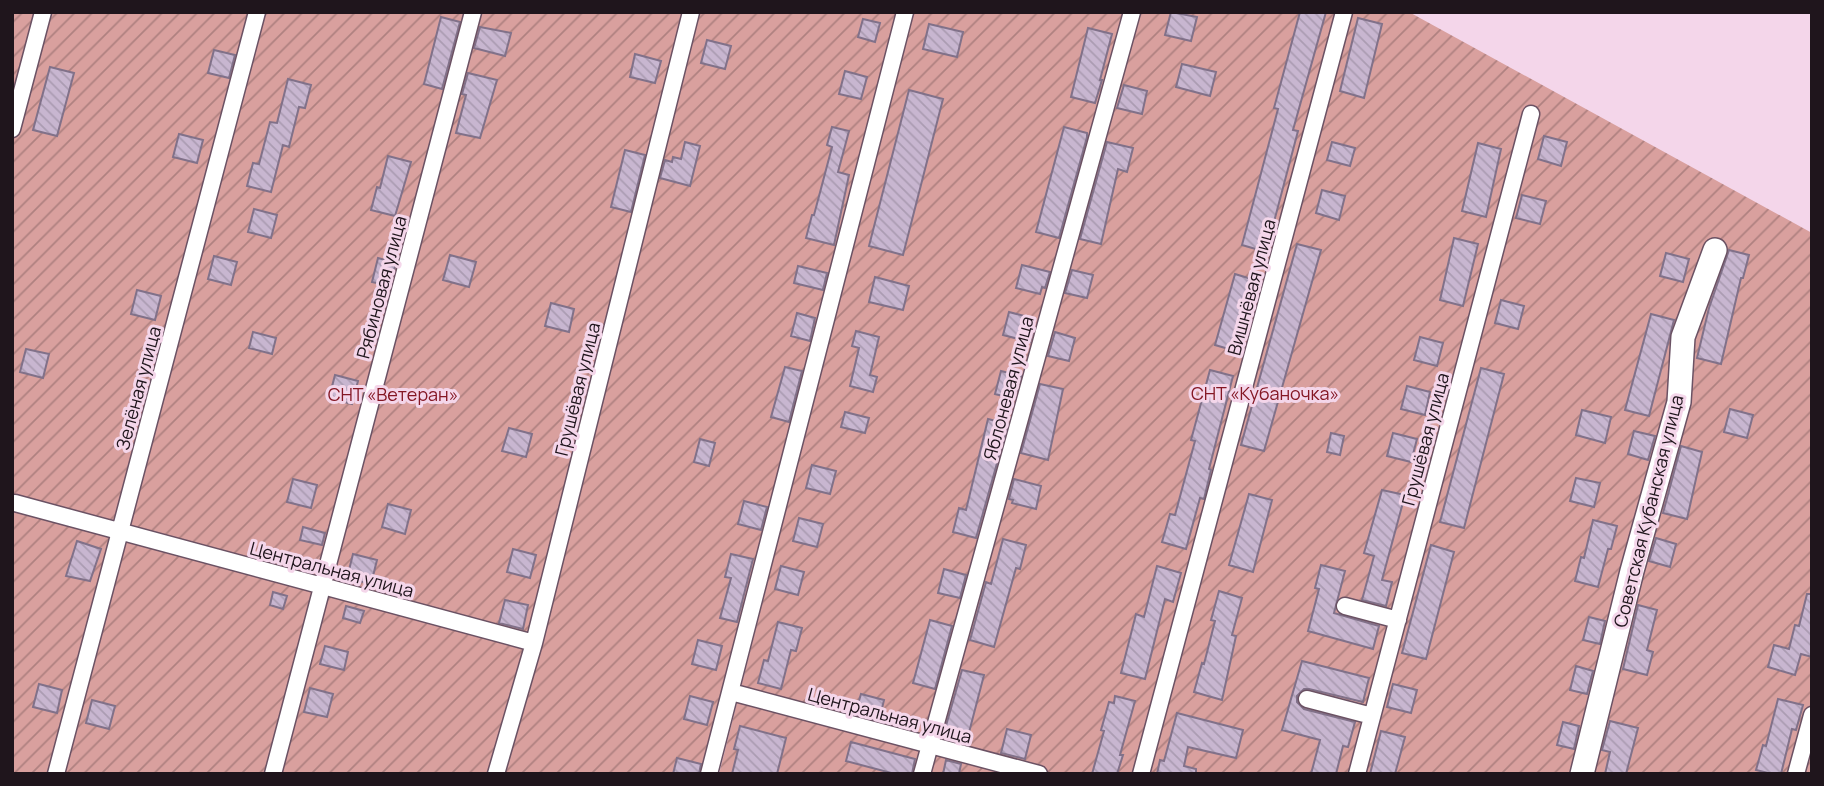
<svg xmlns="http://www.w3.org/2000/svg" width="1824" height="786" font-family="Manrope,sans-serif">
<style>
.garden{fill:url(#garden-furrows)}
.building{fill:url(#building-back-hatch);stroke:#817189;stroke-width:2}
.lines{fill:none;stroke-linecap:round;stroke-linejoin:round}
.street-casing{stroke:#6b5264;stroke-width:19}
.secondary-casing{stroke:#6b5264;stroke-width:26}
.street{stroke:#fff;stroke-width:16}
.secondary{stroke:#fff;stroke-width:23}
.labels{text-anchor:middle;dominant-baseline:central;stroke-width:6;stroke-linejoin:round;paint-order:stroke}
.street-label{font-size:18px;fill:#1f151c;stroke:#f4d6ea}
.park-label{font-size:18px;fill:#841724;stroke:#f4d6ea}
</style>
<defs>
<pattern id="garden-furrows" width="10" height="10" patternUnits="userSpaceOnUse" patternTransform="scale(1.75)"><rect width="10" height="10" fill="#d9a09e"/><path d="M-1 1l2-2M0 10L10 0M9 11l2-2" fill="none" stroke="#af8180"/></pattern>
<pattern id="building-back-hatch" width="6" height="6" patternUnits="userSpaceOnUse" patternTransform="scale(1.75)"><rect width="6" height="6" fill="#c8b6d0"/><path d="M-1 5l2 2M0 0l6 6M5-1l2 2" fill="none" stroke="#ab9cb2"/></pattern>
</defs>
<rect width="100%" height="100%" fill="#f4d6ea"/>
<!-- garden -->
<path class="garden" d="M12 12H40L12 119Z
M42 12H909L714 774H12V123Z
M912 12H1409L1812 233V774H719Z"/>
<!-- building -->
<path class="building" d="M1171 12 1197 17 1191 41 1165 35Z
M1300 12H1326L1293 130 1298 131 1266 252 1242 245 1278 109 1274 108Z
M441 17 460 22 442 89 424 84Z
M1358 18 1382 24 1364 98 1340 91Z
M863 19 880 23 875 42 858 37Z
M929 24 963 32 957 57 923 49Z
M480 27 511 33 505 56 474 48Z
M1088 28 1112 34 1100 80H1102L1095 103 1071 97Z
M707 40 731 46 725 69 701 63Z
M214 50 235 55 229 78 208 73Z
M635 54 661 61 655 83 630 77Z
M1182 64 1216 72 1210 96 1176 87Z
M50 67 74 73 57 136 33 130Z
M845 71 867 77 861 99 839 94Z
M468 73 497 80 480 138 456 133 466 95 462 94Z
M288 79 311 85 305 108 299 107 289 147 283 145 271 192 247 186 253 163 259 164 270 122 277 123Z
M1124 85 1147 91 1142 114 1117 108Z
M909 90 943 99 903 255 869 246Z
M832 127 849 131 838 172 849 175 834 245 806 238 812 215H814L832 147 827 145Z
M1064 127 1087 133V137L1059 238 1036 232Z
M179 134 203 140 197 163 173 157Z
M1544 136 1567 142 1561 166 1538 159Z
M685 142 700 146 690 186 660 178 665 160 672 162 673 157 681 159Z
M1107 142 1133 148 1127 172 1118 169 1101 244 1080 239Z
M1332 142 1355 148 1350 166 1327 160Z
M1478 143 1501 149 1486 217 1462 211Z
M625 150 645 155 631 212 611 207Z
M388 156 411 162 395 216 371 210 377 187 380 188Z
M1322 190 1345 196 1339 220 1316 213Z
M1522 195 1546 201 1540 224 1516 218Z
M254 209 277 215 271 238 248 232Z
M1454 238 1478 244 1463 306 1440 300Z
M1297 244 1321 250 1264 451 1241 445Z
M1729 250 1749 255 1743 278H1741L1721 364 1697 358 1709 308Z
M1666 253 1689 259 1683 282 1660 276Z
M450 255 476 262 469 287 443 280Z
M214 256 237 262 231 285 208 279Z
M378 258 396 263 390 286 372 282Z
M1022 265 1050 272 1045 288 1042 287 1040 294 1016 288Z
M798 266 827 273 823 290 794 283Z
M1072 270 1093 275 1087 298 1065 293Z
M1235 274 1258 281 1239 352 1215 345Z
M875 277 909 286 903 310 869 302Z
M137 290 161 296 155 320 131 314Z
M1501 300 1524 306 1518 329 1495 323Z
M551 303 574 309 569 332 545 326Z
M1009 312 1032 318 1030 326 1034 327 1030 342 1003 335Z
M797 313 815 318 810 341 791 336Z
M1651 314 1674 320 1649 416 1625 410Z
M856 331 879 337 870 375 877 377 873 392 850 386 859 348 852 346Z
M253 332 276 338 272 354 249 348Z
M1055 332 1075 338 1069 361 1048 356Z
M1420 337 1443 343 1437 366 1414 360Z
M26 349 49 354 43 378 20 372Z
M785 367 802 371 789 422 771 417Z
M1481 368 1504 374 1464 528 1440 522Z
M1210 370 1233 376 1209 469 1211 470 1204 499 1200 498 1186 549 1162 542 1170 514 1175 515 1195 441 1191 440Z
M1001 371 1021 376 1014 399 995 394Z
M335 375 358 381 352 404 329 398Z
M1040 384 1063 389 1048 460 1021 453Z
M1407 386 1430 392 1425 415 1401 409Z
M1730 409 1753 415 1747 438 1724 432Z
M1582 410 1611 417 1605 443 1576 435Z
M845 412 869 418 865 433 841 427Z
M988 419 1008 424 976 538 953 532 959 508 966 510Z
M509 428 532 434 526 457 502 451Z
M1634 431 1655 436 1648 460 1628 454Z
M1331 433 1344 436 1340 455 1327 452Z
M1393 433 1417 439 1411 462 1387 456Z
M700 439 715 443 709 466 694 462Z
M1681 446 1702 452 1687 519 1663 513Z
M812 465 836 471 830 494 806 488Z
M1576 478 1600 483 1594 507 1570 501Z
M293 479 317 485 311 508 287 502Z
M1014 479 1041 486 1036 509 1012 503 1013 500 1009 499Z
M1382 490 1405 495 1382 580 1392 582 1386 606 1362 600 1374 556 1364 553Z
M1249 494 1272 500 1253 572 1229 565Z
M744 501 767 507 761 530 738 524Z
M388 504 411 510 405 534 382 527Z
M799 518 823 524 817 547 793 541Z
M1593 520 1617 526 1611 549H1608L1598 587 1575 581 1581 557 1584 558Z
M303 527 325 533 322 545 300 540Z
M1656 538 1676 544 1670 567 1649 561Z
M1003 539 1026 545 1020 569 1016 568 994 647 970 640 986 582 991 584Z
M77 541 101 549 90 581 66 576Z
M1431 545 1454 552 1426 659 1402 653Z
M513 549 536 555 530 578 507 572Z
M353 554 377 560 371 584 347 578Z
M731 554 753 559 737 622 720 618 731 578 725 577Z
M1321 565 1345 571 1334 613 1379 626 1373 649 1308 631 1319 589 1315 588Z
M781 566 804 572 798 595 775 589Z
M1157 566 1181 573 1173 602 1165 599 1145 679 1121 673 1136 614 1144 617Z
M944 569 966 575 960 598 938 593Z
M1219 591 1242 598 1232 635 1236 636 1222 700 1194 692 1202 663 1204 664 1215 621 1211 620Z
M273 592 287 596 283 609 270 605Z
M1807 594H1812V657L1801 654 1795 675 1768 667 1774 645 1789 649 1795 625 1799 626Z
M505 600 528 605 523 629 499 623Z
M1638 605 1657 610 1647 650 1653 652 1647 675 1623 669Z
M346 606 364 611 360 623 343 618Z
M1589 617 1605 621 1600 644 1583 640Z
M930 620 952 626 935 689 913 683Z
M778 622 802 628 796 651 791 650 781 689 758 683 764 660 768 661Z
M698 640 722 646 716 670 692 664Z
M325 646 348 652 344 670 320 664Z
M1302 661 1369 678 1363 702 1309 689H1304L1297 696V702L1304 709 1355 722 1348 747 1343 746 1336 774H1311L1320 740 1282 730Z
M1576 666 1593 671 1587 694 1570 690Z
M962 670 984 675 966 744 943 736Z
M39 684 62 690 57 713 33 707Z
M1393 684 1417 690 1411 713 1387 707Z
M310 688 333 694 327 717 304 712Z
M861 694 884 700 879 721 855 714Z
M690 696 713 702 707 725 684 719Z
M1115 696 1135 701 1120 755H1123L1117 774H1092L1104 731 1101 730 1109 702 1114 703Z
M1778 699 1803 705 1796 730 1792 729 1781 774H1772L1756 770 1763 745 1766 746Z
M92 700 115 706 109 729 86 723Z
M1177 713 1243 730 1236 758 1188 747 1184 766 1196 769V774H1157L1160 760 1164 761Z
M1610 721 1638 728 1626 774H1605L1610 752 1602 750Z
M1563 722 1579 726 1574 749 1557 745Z
M740 726 786 738 777 774H732L738 750 734 749Z
M1007 729 1031 735 1025 759 1001 753Z
M1381 731 1405 737 1395 774H1370Z
M851 742 915 759 912 774H895L846 761Z
M677 758 701 764 699 774H673Z
M946 760 961 764 959 774H943Z"/>
<g class="lines">
<defs>
<path id="street" d="M12 129 43 12
M15 503 534 643
M1345 606 1398 620
M731 692 1039 774
M1307 699 1372 716
M56 774 257 12
M273 774 473 12
M496 774 534 643 691 12
M709 774 905 12
M922 774 1132 12
M1141 774 1344 12
M1357 774 1531 114
M1796 774 1812 715"/>
<path id="secondary" d="M1582 774 1632 571 1679 402 1683 337 1715 250"/>
</defs>
<!-- street casing -->
<use href="#street" class="street-casing"/>
<!-- secondary casing -->
<use href="#secondary" class="secondary-casing"/>
<!-- street -->
<use href="#street" class="street"/>
<!-- secondary -->
<use href="#secondary" class="secondary"/>
</g>
<g class="labels">
<!-- street labels -->
<g class="street-label">
<text transform="translate(381 287) rotate(-75)">Рябиновая улица</text>
<text transform="translate(1251 287) rotate(-75)">Вишнёвая улица</text>
<text transform="translate(138 388) rotate(-75)">Зелёная улица</text>
<text transform="translate(1008 388) rotate(-75)">Яблоневая улица</text>
<text transform="translate(577 389) rotate(-76)">Грушёвая улица</text>
<text transform="translate(1425 439) rotate(-75)">Грушёвая улица</text>
<text transform="translate(1648 511) rotate(-76)">Советская Кубанская улица</text>
<text transform="translate(332 569) rotate(15)">Центральная улица</text>
<text transform="translate(890 715) rotate(15)">Центральная улица</text>
</g>
<!-- park labels -->
<g class="park-label">
<text x="1265" y="393">СНТ «Кубаночка»</text>
<text x="393" y="394">СНТ «Ветеран»</text>
</g>
</g>
<!-- border -->
<rect width="1824" height="786" fill="none" stroke="#1f151c" stroke-width="28"/>
</svg>
